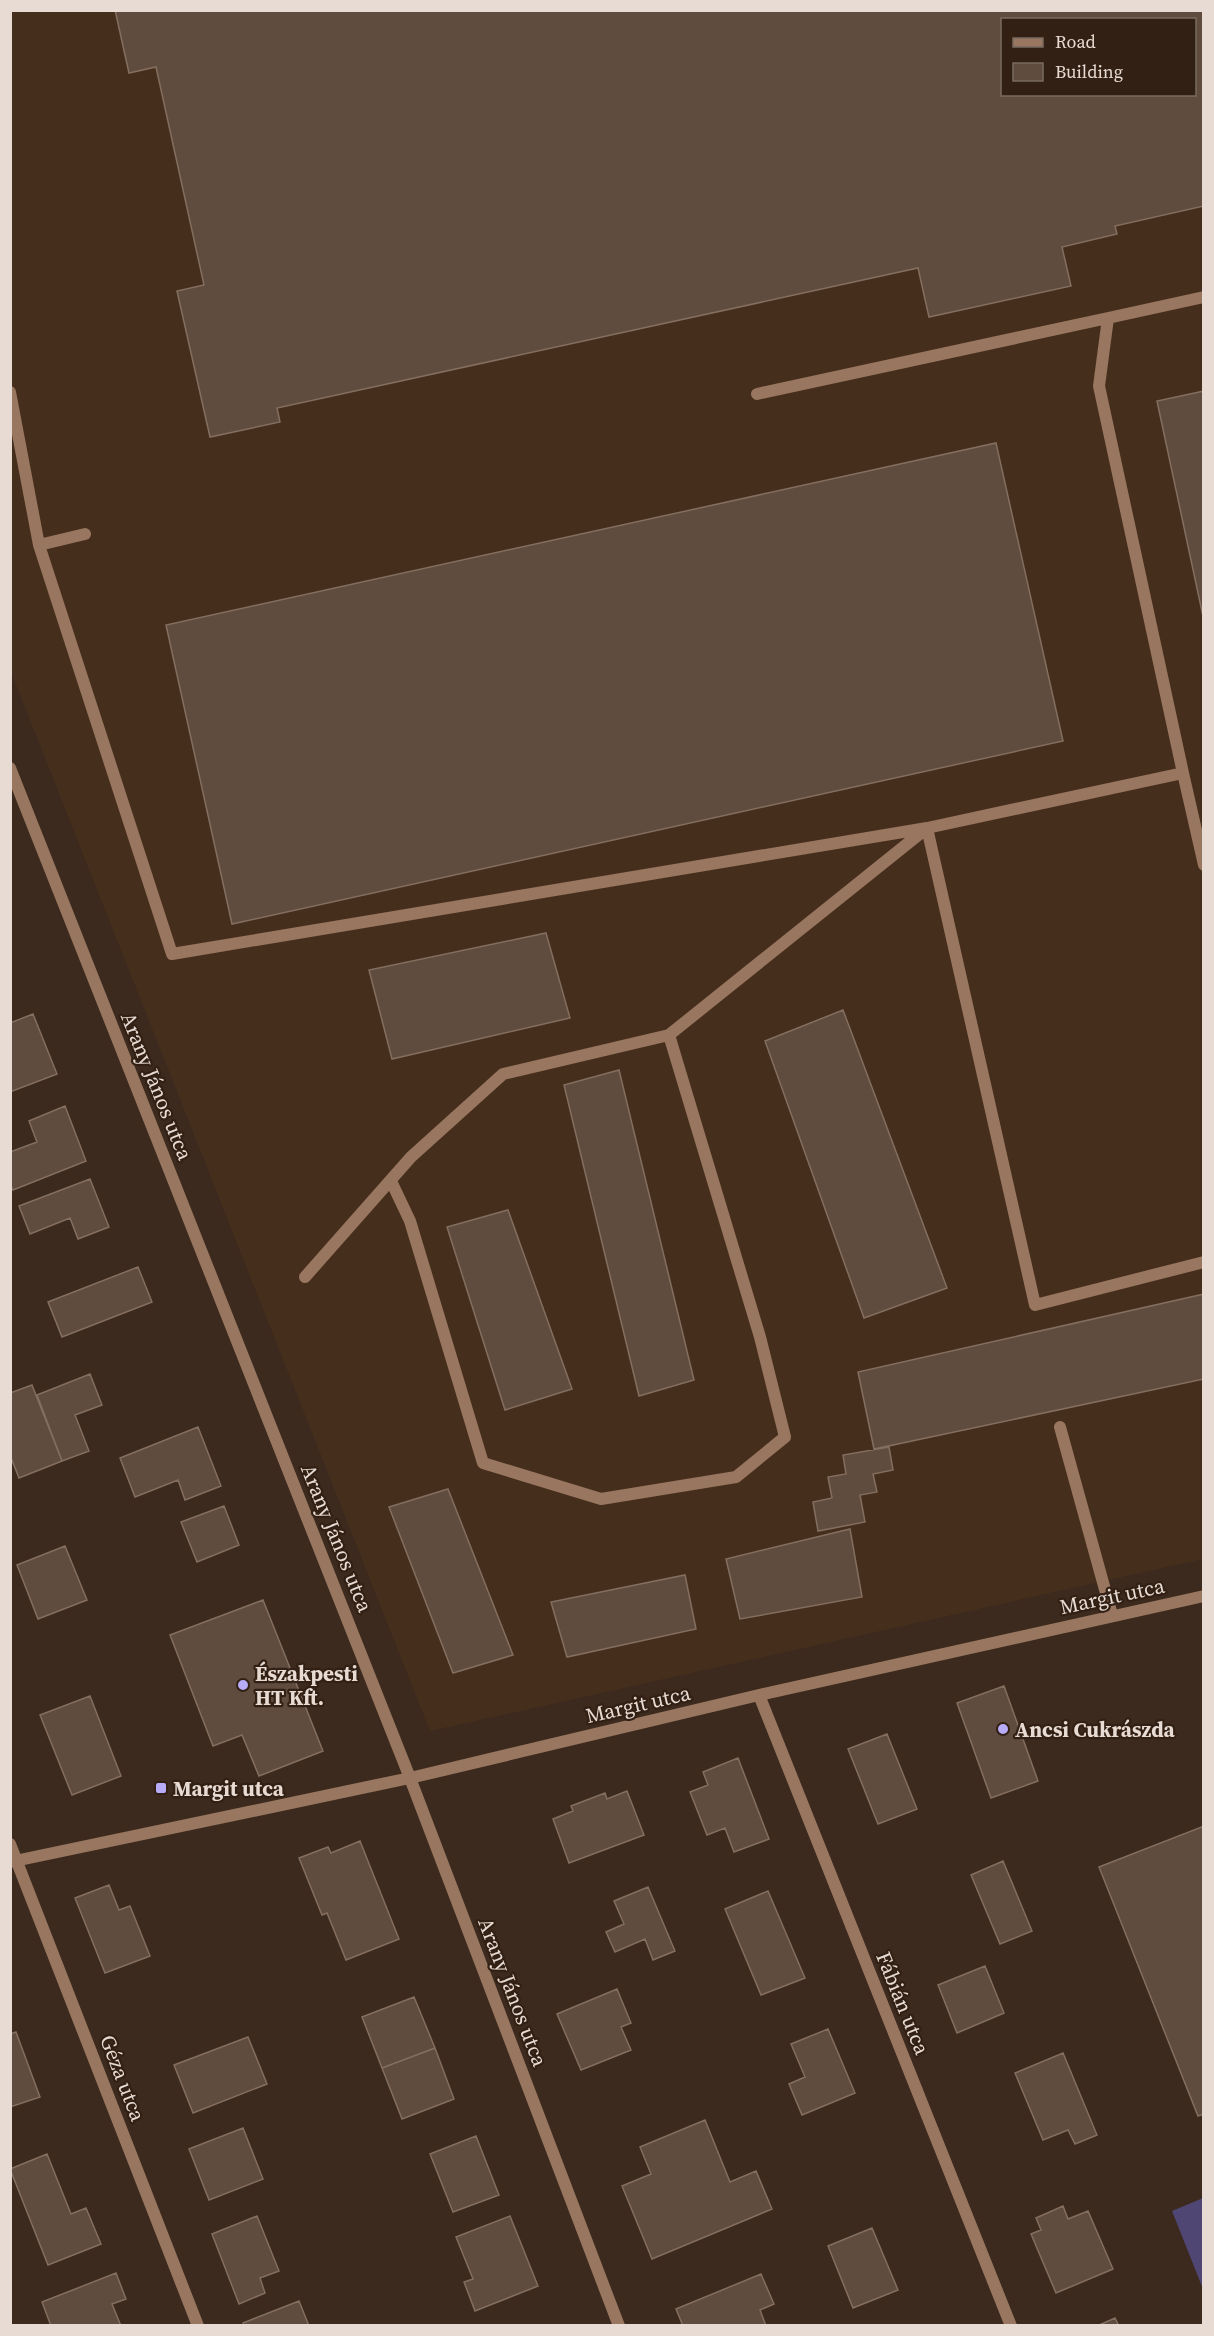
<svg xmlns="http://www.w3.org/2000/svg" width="1214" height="2336" font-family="'Source Serif 4',serif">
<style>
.built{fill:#462e1d;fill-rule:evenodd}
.green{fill:#4f4674}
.building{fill:#604c3f;stroke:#836e5f;stroke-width:1.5;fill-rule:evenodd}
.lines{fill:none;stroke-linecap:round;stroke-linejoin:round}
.service{stroke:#98765f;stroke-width:12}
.minor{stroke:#98765f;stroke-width:12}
.tertiary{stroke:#98765f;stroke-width:12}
.poi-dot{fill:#b8abf7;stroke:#322014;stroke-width:2}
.labels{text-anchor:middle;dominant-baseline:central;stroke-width:4.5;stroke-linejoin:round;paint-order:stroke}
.street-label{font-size:21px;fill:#e7dbd3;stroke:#322014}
.poi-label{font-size:21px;font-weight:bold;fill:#e7dbd3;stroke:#322014;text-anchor:start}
</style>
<rect width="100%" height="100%" fill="#3c2a1e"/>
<!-- built -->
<path class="built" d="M11 11H1203V1559L430 1731 11 672ZM1002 20H1194V94H1002Z"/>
<!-- green -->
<path class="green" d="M1203 2198V2289L1172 2211Z"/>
<!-- building -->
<path class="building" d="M115 10H1204V206L1115 226 1117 234 1062 247 1071 286 929 317 918 268 277 408 280 422 210 437 177 291 204 285 156 67 129 73ZM1002 20H1194V94H1002Z
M1204 391V621L1157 401Z
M996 443 1063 741 232 924 166 625Z
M546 933 570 1018 392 1059 369 970Z
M843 1010 947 1288 864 1318 765 1041Z
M33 1014 57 1074 10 1092V1023Z
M619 1070 694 1380 639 1396 564 1085Z
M65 1106 86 1161 13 1190 10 1184V1152L37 1142 29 1121Z
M90 1179 109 1227 78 1239 70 1218 30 1234 19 1206Z
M508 1210 572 1389 505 1410 447 1227Z
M138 1267 152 1302 62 1337 48 1302Z
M1204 1294V1379L874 1449 858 1372Z
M90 1374 102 1405 75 1415 89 1451 62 1461 37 1395Z
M32 1385 62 1461 19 1478 10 1455V1393Z
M198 1427 221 1486 185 1500 178 1480 135 1497 120 1458Z
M889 1447 893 1470 873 1474 877 1492 860 1495 865 1522 818 1531 813 1502 832 1498 828 1477 846 1474 843 1455Z
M448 1489 513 1655 453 1673 389 1507Z
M224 1506 239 1545 197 1562 181 1522Z
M850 1529 862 1597 740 1619 726 1559Z
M65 1546 87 1600 38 1619 17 1565Z
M685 1575 696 1629 567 1657 551 1602Z
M263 1600 323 1751 259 1776 242 1735 213 1746 170 1635Z
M1004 1686 1038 1781 991 1798 957 1703Z
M90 1696 121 1776 72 1795 40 1715Z
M887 1734 917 1809 878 1824 848 1749Z
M738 1758 769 1839 734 1852 725 1828 707 1835 690 1792 708 1785 703 1772Z
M627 1791 644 1835 569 1863 553 1819 573 1811 571 1806 605 1793 607 1799Z
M1204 1826V2114L1198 2116 1099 1867Z
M360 1841 399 1939 346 1960 327 1913 322 1915 299 1858 328 1847 331 1853Z
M1003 1861 1032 1931 1000 1944 971 1875Z
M109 1885 119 1910 130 1906 150 1956 105 1973 75 1898Z
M648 1887 675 1951 653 1960 645 1939 615 1952 606 1932 624 1924 614 1901Z
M768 1891 805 1978 761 1995 725 1909Z
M985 1966 1004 2013 957 2033 938 1985Z
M617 1989 631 2023 621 2027 631 2050 581 2070 557 2014Z
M414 1997 435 2048 382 2068 362 2017Z
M828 2029 855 2093 802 2115 789 2084 805 2077 791 2044Z
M16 2032 40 2097 10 2107V2034Z
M248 2037 267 2084 193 2113 174 2065Z
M435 2048 454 2099 402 2119 382 2068Z
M1063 2053 1097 2135 1075 2144 1068 2130 1043 2140 1015 2073Z
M705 2120 730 2182 756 2171 772 2209 652 2259 622 2186 651 2174 640 2147Z
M243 2128 263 2179 209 2200 189 2149Z
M476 2136 499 2195 453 2212 430 2154Z
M47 2154 71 2214 86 2208 101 2244 48 2265 10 2169Z
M1063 2206 1068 2219 1088 2211 1113 2269 1056 2293 1031 2234 1041 2230 1036 2218Z
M257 2216 279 2271 260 2278 265 2293 239 2304 212 2234Z
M510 2216 538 2286 475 2311 464 2282 473 2279 456 2237Z
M872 2228 898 2290 853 2308 828 2246Z
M116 2273 126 2299 112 2304 121 2326H51L42 2302Z
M761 2274 774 2304 760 2310 766 2326H683L676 2309Z
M299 2301 309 2326H244L243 2323Z
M1115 2318 1119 2326H1097Z"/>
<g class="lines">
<!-- service -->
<path class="service" d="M10 392 39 545 172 954 927 828 1183 773 1099 386 1108 318 1204 297
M757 394 1108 318
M39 545 85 534
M1183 773 1204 865
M669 1035 927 828 1035 1305 1204 1262
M305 1277 411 1157 503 1074 669 1035 760 1337 785 1437 736 1477 601 1499 483 1463 410 1221 391 1181
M1060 1427 1112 1615"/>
<!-- minor -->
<path class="minor" d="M759 1695 1011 2326
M10 1844 198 2326
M619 2326 410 1778 759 1695 1204 1596"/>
<!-- tertiary -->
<path class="tertiary" d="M10 768 410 1778 10 1862"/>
</g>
<!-- markers -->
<g class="poi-dot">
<circle cx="243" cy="1685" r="6"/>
<circle cx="1003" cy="1729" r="6"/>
<rect x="155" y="1782" width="12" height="12" rx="3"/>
</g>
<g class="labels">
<!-- street labels -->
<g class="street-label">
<text transform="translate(157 1086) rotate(68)">Arany János utca</text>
<text transform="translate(337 1538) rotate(68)">Arany János utca</text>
<text transform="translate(1112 1596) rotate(-12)">Margit utca</text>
<text transform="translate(638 1704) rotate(-13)">Margit utca</text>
<text transform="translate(513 1992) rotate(69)">Arany János utca</text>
<text transform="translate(903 2003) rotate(68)">Fábián utca</text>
<text transform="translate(123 2078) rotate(69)">Géza utca</text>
</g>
<!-- poi labels -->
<g class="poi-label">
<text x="255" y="1673">Északpesti<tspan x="255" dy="24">HT Kft.</tspan></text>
<text x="1015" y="1729">Ancsi Cukrászda</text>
<text x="173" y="1788">Margit utca</text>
</g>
</g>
<!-- border -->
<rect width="1214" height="2336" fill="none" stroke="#e7dbd3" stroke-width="24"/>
<!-- legend -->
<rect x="1001" y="18" width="195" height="78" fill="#322014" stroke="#7a6b60" stroke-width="1.5"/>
<rect x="1013" y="38" width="30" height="9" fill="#98765f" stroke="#7a6b60" stroke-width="1.5"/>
<text x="1055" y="48" font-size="18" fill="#e7dbd3">Road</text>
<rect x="1013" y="63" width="30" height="18" fill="#604c3f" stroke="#7a6b60" stroke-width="1.5"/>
<text x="1055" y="78" font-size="18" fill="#e7dbd3">Building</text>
</svg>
